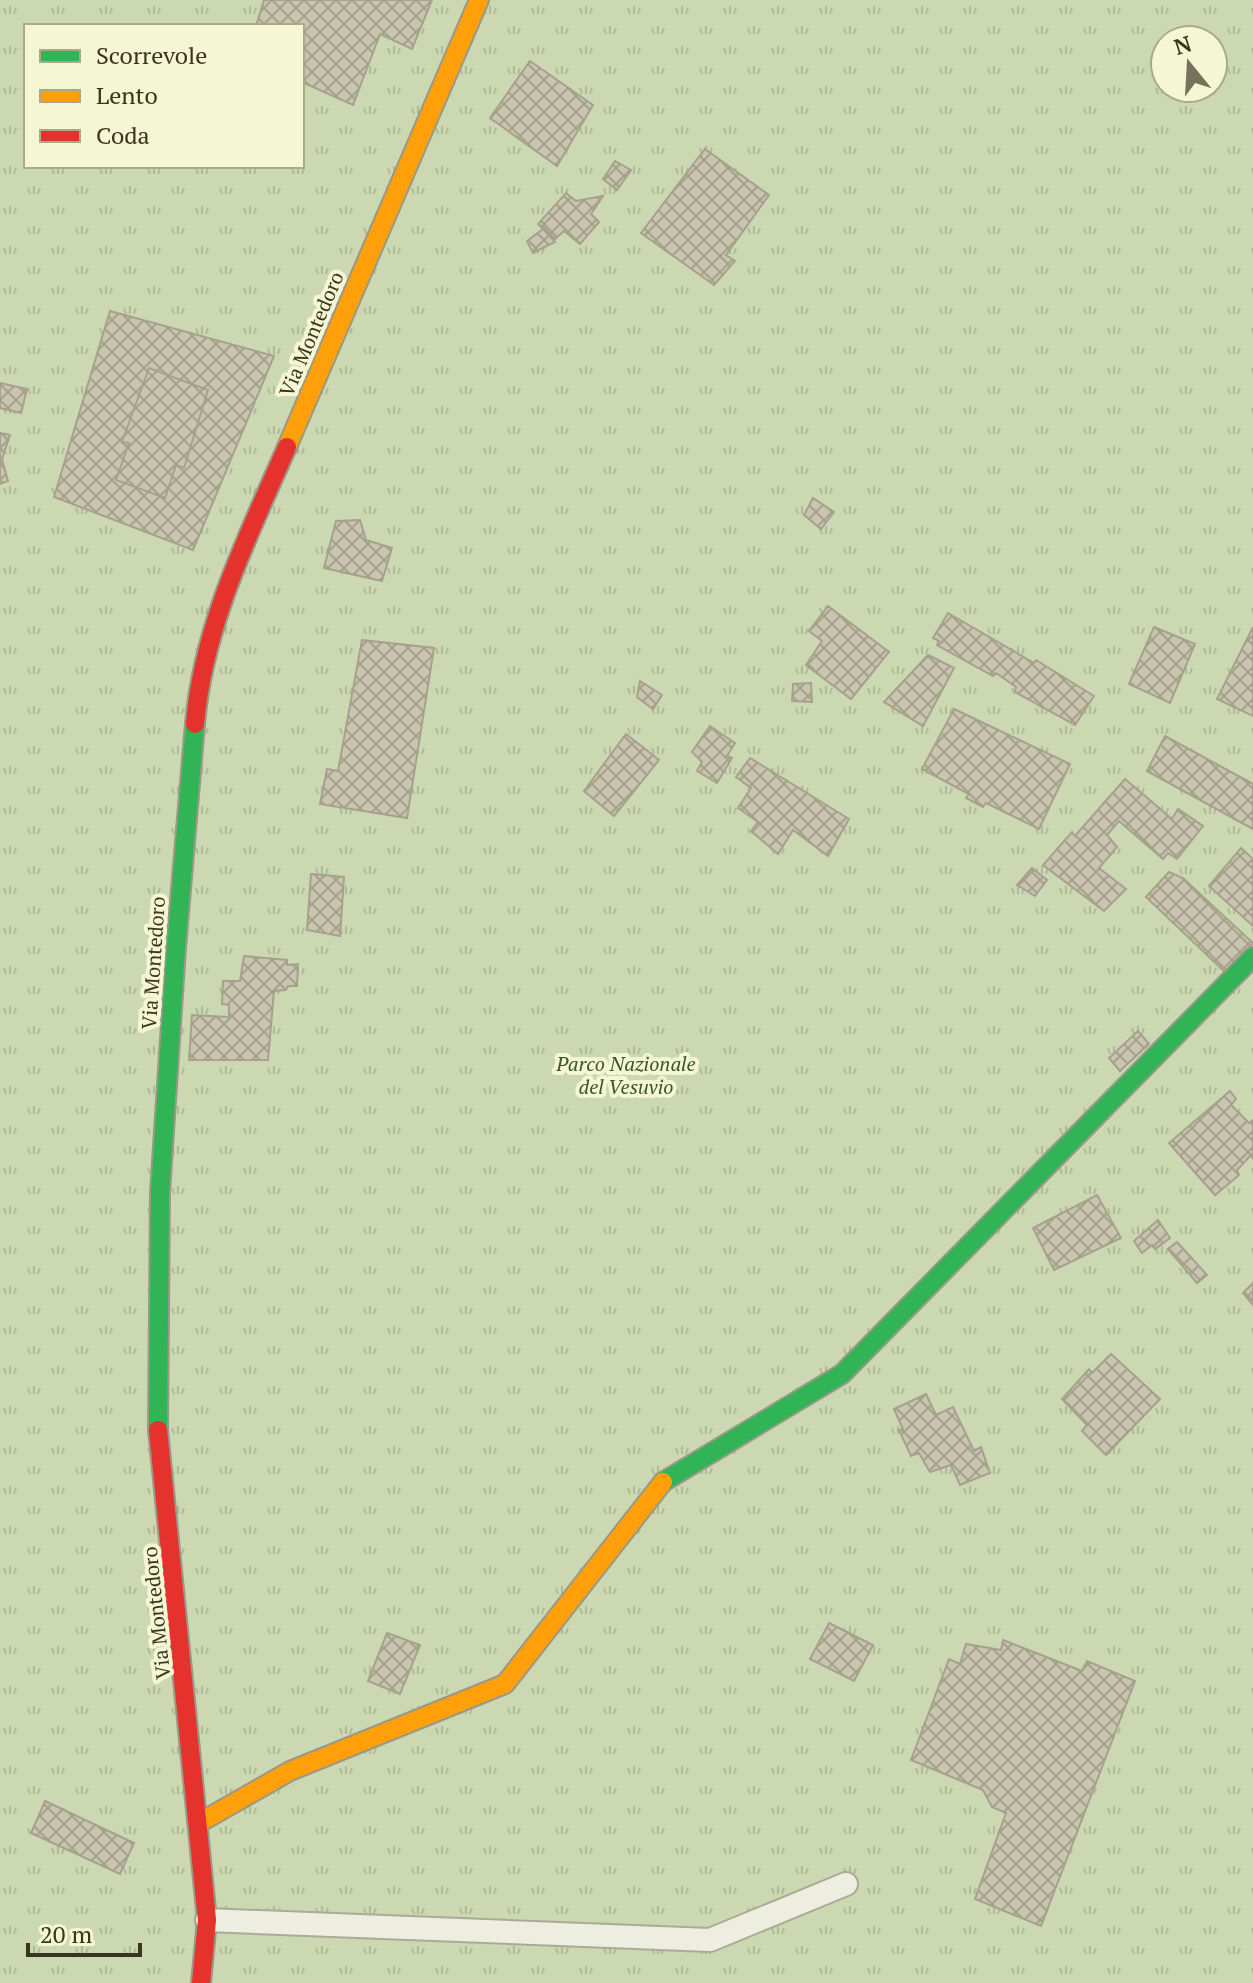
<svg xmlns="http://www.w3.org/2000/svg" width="1253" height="1983" font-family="'PT Serif',serif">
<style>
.park{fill:url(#park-tufts);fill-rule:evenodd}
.building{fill:url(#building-cross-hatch);stroke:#a6a18d;stroke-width:2;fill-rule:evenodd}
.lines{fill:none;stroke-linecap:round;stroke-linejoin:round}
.lane-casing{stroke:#abaa97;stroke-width:26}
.fast-casing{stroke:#9a9987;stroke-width:22}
.slow-casing{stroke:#9a9987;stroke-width:22}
.jam-casing{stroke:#9a9987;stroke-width:22}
.lane{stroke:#eeeee0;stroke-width:22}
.fast{stroke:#30b455;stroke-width:18}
.slow{stroke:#ff9f0a;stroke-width:18}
.jam{stroke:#e5322d;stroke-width:18}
.labels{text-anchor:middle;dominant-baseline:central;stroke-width:8;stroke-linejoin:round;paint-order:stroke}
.street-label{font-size:20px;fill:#3a351e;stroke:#f5f6d4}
.park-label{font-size:20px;font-style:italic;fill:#3a5725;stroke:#f5f6d4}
</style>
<defs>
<pattern id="park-tufts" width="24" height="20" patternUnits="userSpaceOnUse" patternTransform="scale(2)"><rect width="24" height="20" fill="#cbd8b1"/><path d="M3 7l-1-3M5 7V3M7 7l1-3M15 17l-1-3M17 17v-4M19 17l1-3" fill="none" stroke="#afba98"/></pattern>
<pattern id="building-cross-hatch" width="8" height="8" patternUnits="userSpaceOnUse" patternTransform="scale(2)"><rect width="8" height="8" fill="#cac5af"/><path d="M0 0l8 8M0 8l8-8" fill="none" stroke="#a5a18e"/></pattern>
</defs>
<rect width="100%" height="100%" fill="#e5e5cf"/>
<!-- park -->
<path class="park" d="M0 0H1253V1983H0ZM26 26H302V166H26ZM1165 40H1213V88H1165Z"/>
<!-- building -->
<path class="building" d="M264 0H432L412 49 380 34 353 105 302 82V26H256Z
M530 61 593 105 557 166 490 118Z
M705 149 769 195 726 255 735 261 714 285 641 233Z
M615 161 631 170 617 190 603 179Z
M566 193 576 201 603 196 591 214 599 222 580 244 564 231 555 239 544 227 543 229 538 224Z
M543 229 555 242 533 253 527 241Z
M110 311 274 356 193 550 54 497ZM149 368 208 390 184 468 176 465 165 498 116 480 129 443 122 442Z
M149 368 208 390 184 468 176 465 165 498 116 480 129 443 122 442Z
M0 383 27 389 21 413 0 408Z
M0 433 10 435 2 459 8 481 0 484Z
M813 498 834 512 821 529 804 515Z
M360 520 366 540 392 548 382 581 324 568 336 521Z
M828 606 889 652 851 699 806 665 822 641 809 631Z
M948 613 1034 663 1036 660 1094 696 1075 725 1015 692 1016 687 996 673 993 676 937 645 939 641 933 638Z
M1154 627 1195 644 1170 703 1129 684Z
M1253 627V716L1217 699Z
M362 640 434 648 407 818 320 804 327 769 338 771Z
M928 655 954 668 923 726 884 702Z
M640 681 662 695 653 709 637 697Z
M811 683 812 702 792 701 793 684Z
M954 709 1070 764 1039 829 986 803 983 807 966 798 969 794 922 769Z
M710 726 735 743 727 756 732 758 717 783 697 771 702 762 692 752Z
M626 734 659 760 614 816 584 791Z
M1165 736 1253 784V829L1147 771Z
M750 758 849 819 828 856 793 830 778 854 751 831 758 822 738 808 751 788 736 777Z
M1125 779 1172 819 1178 809 1203 826 1177 859 1168 853 1163 859 1119 821 1107 835 1117 847 1099 868 1126 889 1104 911 1043 865 1072 832 1075 836Z
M1241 848 1253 859V926L1209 886Z
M1032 868 1047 880 1035 896 1017 885Z
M1169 872 1183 878 1253 943 1227 974 1146 897Z
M311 874 344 877 340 936 307 930Z
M244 956 287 960V965L298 964 297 986H288L286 990 274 991 268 1060H189L192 1015 229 1017V1005L222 1004 223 981H240Z
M1138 1031 1149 1044 1120 1071 1109 1058Z
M1230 1091 1236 1099 1231 1105 1249 1123 1253 1120V1159L1251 1155 1237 1170 1239 1175 1215 1195 1169 1143Z
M1097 1195 1121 1238 1054 1270 1033 1228Z
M1158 1220 1170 1238 1155 1249 1152 1245 1142 1253 1134 1241Z
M1177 1242 1207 1275 1197 1283 1168 1249Z
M1253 1283V1305L1243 1293Z
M1111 1354 1160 1399 1106 1455 1082 1431 1087 1425 1062 1399 1089 1369 1092 1373Z
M926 1394 936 1415 953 1407 974 1451 981 1447 990 1473 960 1485 951 1465 930 1472 919 1453 911 1456 899 1430 903 1429 894 1409Z
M829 1623 873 1645 854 1681 810 1659Z
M387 1633 420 1645 400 1694 368 1681Z
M1003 1640 1082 1671 1087 1661 1135 1681 1041 1926 975 1899 1006 1813 992 1807 983 1790 911 1760 949 1659 960 1664 966 1644 1001 1650Z
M45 1801 134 1843 120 1874 31 1833Z"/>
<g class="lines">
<defs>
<path id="lane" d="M207 1920 710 1940 846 1884"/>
<path id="fast" d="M158 1430 160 1192 176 948 195 724
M663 1482 842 1374 1253 957"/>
<path id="slow" d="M287 447 479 0
M199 1823 290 1771 505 1684 663 1482"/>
<path id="jam" d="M195 724C203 626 248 536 287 447
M158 1430 207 1920 201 1983"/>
</defs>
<!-- lane casing -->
<use href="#lane" class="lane-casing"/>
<!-- fast casing -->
<use href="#fast" class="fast-casing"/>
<!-- slow casing -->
<use href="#slow" class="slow-casing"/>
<!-- jam casing -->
<use href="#jam" class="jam-casing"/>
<!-- lane -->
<use href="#lane" class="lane"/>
<!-- fast -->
<use href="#fast" class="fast"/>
<!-- slow -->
<use href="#slow" class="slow"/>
<!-- jam -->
<use href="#jam" class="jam"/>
</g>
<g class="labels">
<!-- street labels -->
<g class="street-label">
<text transform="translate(311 334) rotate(-67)">Via Montedoro</text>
<text transform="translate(153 963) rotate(-86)">Via Montedoro</text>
<text transform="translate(156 1613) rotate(-96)">Via Montedoro</text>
</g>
<!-- park labels -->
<g class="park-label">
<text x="626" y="1063">Parco Nazionale<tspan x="626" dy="23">del Vesuvio</tspan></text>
</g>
</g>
<!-- legend -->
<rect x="24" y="24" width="280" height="144" fill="#f5f6d4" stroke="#aaa98b" stroke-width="2"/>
<rect x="40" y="50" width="40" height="12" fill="#30b455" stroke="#aaa98b" stroke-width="2"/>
<text x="96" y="64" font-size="24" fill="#3a351e">Scorrevole</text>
<rect x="40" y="90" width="40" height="12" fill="#ff9f0a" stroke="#aaa98b" stroke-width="2"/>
<text x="96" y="104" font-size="24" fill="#3a351e">Lento</text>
<rect x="40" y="130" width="40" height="12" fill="#e5322d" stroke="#aaa98b" stroke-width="2"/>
<text x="96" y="144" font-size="24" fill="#3a351e">Coda</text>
<!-- north arrow -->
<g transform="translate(1189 64) rotate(342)"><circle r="38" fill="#f5f6d4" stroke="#aaa98b" stroke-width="2"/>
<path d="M0-6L14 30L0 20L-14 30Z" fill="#76735c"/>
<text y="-12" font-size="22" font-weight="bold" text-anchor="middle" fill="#3a351e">N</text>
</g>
<!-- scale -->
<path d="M28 1943v12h112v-12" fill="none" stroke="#3a351e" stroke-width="4"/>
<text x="40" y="1943" font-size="24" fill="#3a351e" stroke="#f5f6d4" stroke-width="6" paint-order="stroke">20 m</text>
</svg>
